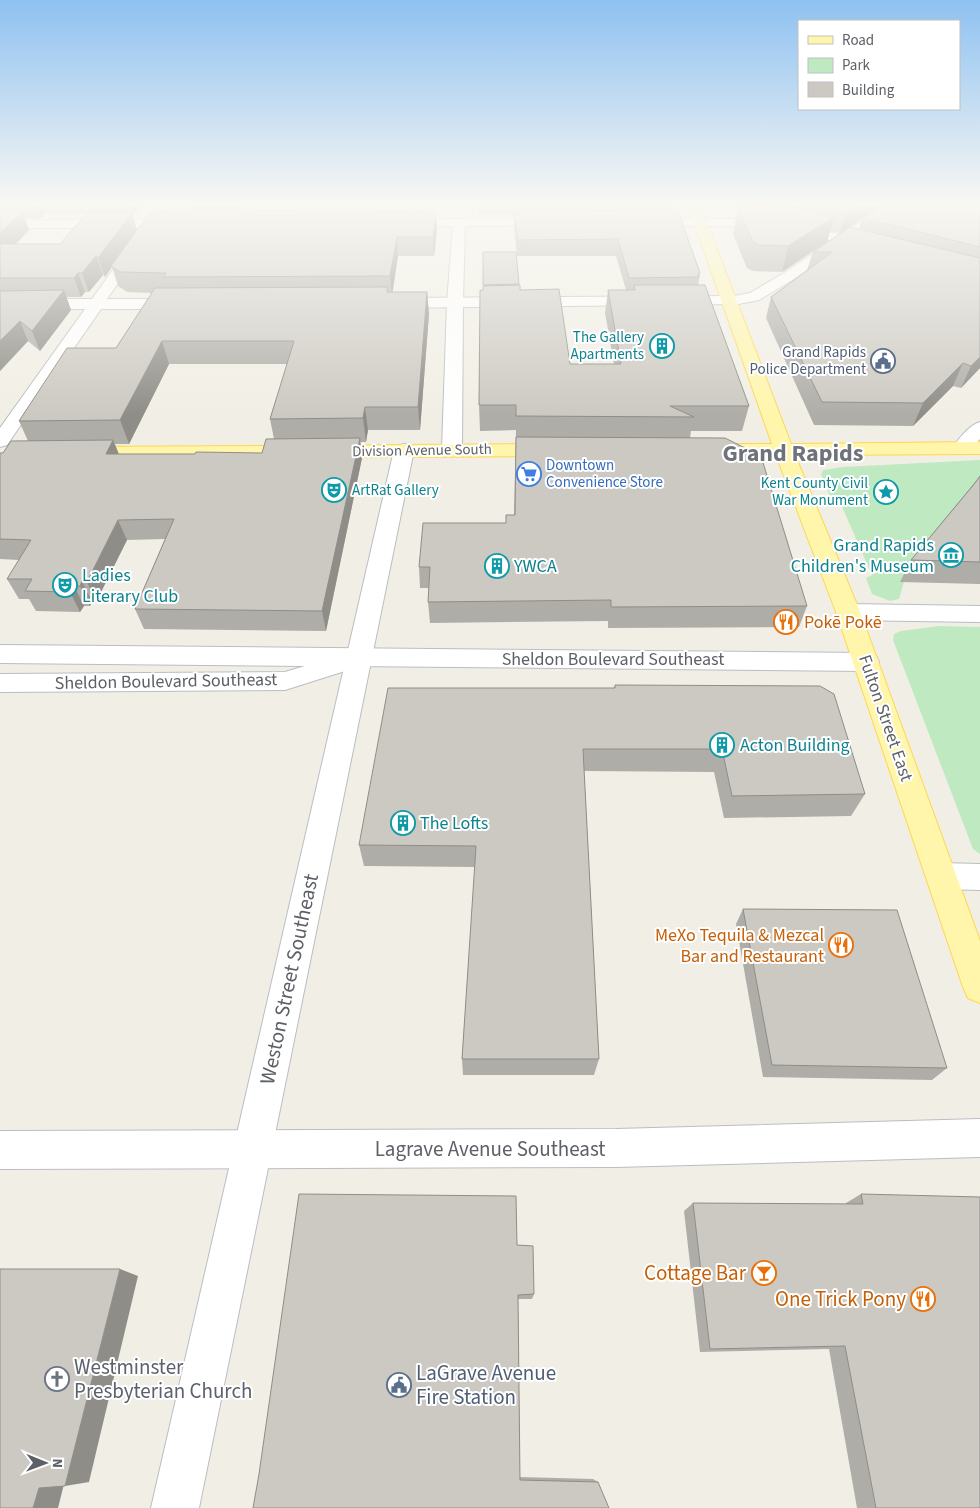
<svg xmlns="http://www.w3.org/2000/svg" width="980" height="1508" viewBox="0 0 980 1508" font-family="'Source Sans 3',sans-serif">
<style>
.green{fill:#bfeac1}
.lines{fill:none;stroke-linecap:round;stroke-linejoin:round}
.minor-casing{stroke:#babdc2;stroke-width:2}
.tertiary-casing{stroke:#babdc2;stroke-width:2}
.primary-casing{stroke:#ffd750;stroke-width:2}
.minor{fill:#fff;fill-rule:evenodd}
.tertiary{fill:#fff;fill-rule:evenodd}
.primary{fill:#fff6ac;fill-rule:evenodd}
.wall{fill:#afada7;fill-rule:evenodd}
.shaded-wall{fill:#8f8d88}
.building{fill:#ccc9c2;stroke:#8f8d88}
.labels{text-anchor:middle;stroke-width:4;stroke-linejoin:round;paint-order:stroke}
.far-culture-label{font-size:15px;fill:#0d838f;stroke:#fff;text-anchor:end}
.far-service-label{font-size:15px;fill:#4e5e75;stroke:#fff;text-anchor:end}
.far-street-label{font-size:15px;fill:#5d6167;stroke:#fff}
.far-shop-label{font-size:15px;fill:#366cbe;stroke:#fff;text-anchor:start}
.culture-label{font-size:18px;fill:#0d838f;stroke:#fff;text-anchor:start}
.food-label{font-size:18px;fill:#c56008;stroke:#fff;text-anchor:start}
.street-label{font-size:18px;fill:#5d6167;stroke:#fff}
.near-street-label{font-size:21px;fill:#5d6167;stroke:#fff}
.near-food-label{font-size:21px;fill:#c56008;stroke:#fff;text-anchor:end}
.near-worship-label{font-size:21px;fill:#5b616d;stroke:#fff;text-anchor:start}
.near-service-label{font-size:21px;fill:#4e5e75;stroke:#fff;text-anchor:start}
.far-town-label{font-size:24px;font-weight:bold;fill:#6d7379;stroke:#fff}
</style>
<rect width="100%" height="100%" fill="#f1efe5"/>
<path class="green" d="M980,460V482L906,575L899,599L890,601L872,594L866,578L872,575L839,500L830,496L821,474L823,470L843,467Z
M939,626L980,627V854L973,849L893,640L894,634L901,631Z"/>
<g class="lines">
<defs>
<path id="minor" d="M886,205H900L794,279L759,300L728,306L723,304L720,301L723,298L750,293L784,273Z
M459,219L465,223L463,303L462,449L459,453L452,455L445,453L442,449L447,303L453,223Z
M980,422V439C972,448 968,455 955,452L952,448C959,439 969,425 980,422Z
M848,604L980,606V622L848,620L840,618L836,612L840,606Z
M0,645L867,653L876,656L879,662L876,668L867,671L348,666L345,671L285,690L0,692V674L285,672L305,666L0,663Z
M980,1119V1157L616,1167L0,1169V1131L616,1129Z"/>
<path id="tertiary" d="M550,218L555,219L556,222L555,225L398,227L392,223L398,219Z
M646,218L776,219L875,243L877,246L870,250L776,227L641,225L640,222L641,219Z
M0,220H180L186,224L180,228H0Z
M137,242L144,246L107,299H181L186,301L189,304L186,307L181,309H101L7,445L0,447V428L85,309H0V299H92L132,243Z
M728,296L733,298L736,301L733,304L392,308L387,306L384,303L387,300L392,298Z
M404,444L411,446L414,450L199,1508H151L394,450L397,446Z
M941,863L980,864V890L941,889L930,886L926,876L930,866Z"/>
<path id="primary" d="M688,205H700L791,444L980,442V454L795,455L860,612L980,941V1003L968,998L963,987L836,612L776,455L714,456L707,454L704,450L707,446L714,444H772Z
M554,444L561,446L564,450L561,454L554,456L82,459L75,457L72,453L75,449L82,447Z"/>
</defs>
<use href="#minor" class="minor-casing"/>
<use href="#tertiary" class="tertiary-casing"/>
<use href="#primary" class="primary-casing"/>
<use href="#minor" class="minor"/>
<use href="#tertiary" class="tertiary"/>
<use href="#primary" class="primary"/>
</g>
<path class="wall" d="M0,205H141L134,214H132L137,231L193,211L192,207L194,205H240L237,210L437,230L434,256H398L392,292H427L429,314L420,430H368L366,442H360L362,458L326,631L144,629L135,609L165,539L127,540L96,602H92L90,606H84L80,612L36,611L29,599H19L7,579L19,560L0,559V453H3L28,441L19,421L116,348L152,293L127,292L118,286L112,267L105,277L103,275L89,292H85L81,297H66L71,310L40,351L28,341L0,371ZM44,214H86L60,244H16L29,230L25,218H41ZM169,364H287L270,419L274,439L262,453L195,454H119L115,444H129Z
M479,205H673L672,211L700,273L698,285L749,406L742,431H691L690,438L807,606L799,627L608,628V621L430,623L428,602L429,588H420L419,567L506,523L514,515L516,430L480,431L479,405L483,290V252H516L519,285L520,290L570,364H614L605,313L608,290H626L616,256H517L514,228V216H512V214H479Z
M745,205H980V368L961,388L953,386L913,426L814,425L766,318L771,297L807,270L813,252L840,233L830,231L827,242L782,272L753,271L747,268L733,234L738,209ZM863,218L859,229L850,227Z
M980,476V584L900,582L911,560Z
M615,685L865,794L851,816L724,818L714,772L584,771L599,1059L594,1075H463L462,1059L475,867L364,866L359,845L614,688Z
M743,909L947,1068L932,1080L763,1077L736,924Z
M861,1194L980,1508H857L829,1349L700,1352L684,1211L693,1203L846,1204V1203Z
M517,1245L534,1294L532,1299H518L520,1477L593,1479L598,1482L253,1508Z"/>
<path class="shaded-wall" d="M36,205H41L44,214L41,218Z
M132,205H141L134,214Z
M232,205H240L232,217L230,207Z
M860,205H882L840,233L846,214Z
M22,212L29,230L0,260V233Z
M436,212L437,230L434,256L433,237Z
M132,213L137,231L105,277L98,258Z
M834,217L827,242L782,272L788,246Z
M397,237L398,256L392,296L390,276Z
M96,256L103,275L89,292L82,273Z
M78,273L85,292L81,297L74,278Z
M64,290L71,310L40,351L32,331Z
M427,292L429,314L420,430L418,407Z
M20,321L28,341L0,371V341Z
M162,341L169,364L129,444L120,420Z
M980,357V368L961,388L971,366Z
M963,363L953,386L913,426L923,403Z
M365,407L368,430L366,442L363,418Z
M360,438L362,458L326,631L322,611Z
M113,440L121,460L106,454Z
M118,520L127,540L96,602L87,582Z
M82,581L92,602L90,606L80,586Z
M74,586L84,606L80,612L70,592Z
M120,1269L138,1276L89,1482L65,1486Z
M64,1484L58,1508H33L39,1488Z"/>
<path class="building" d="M194,205H232L230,207H192Z
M745,205H786L834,217L788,246L759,245L753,242L738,209Z
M806,205H860L846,214Z
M882,205H980V247L863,218Z
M225,210L436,212L433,237H397L390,276L163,277L166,273L120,272L111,266L150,212Z
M678,211L700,273L698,274L699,277L629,278L618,239L518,240L514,212Z
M0,212H22L0,233Z
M87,213H132L98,258L96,256L82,273H78L74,278H0V244H60Z
M850,227L980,258V357L971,366L963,363L923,403L822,402L771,297L832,252H813Z
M483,252H516L519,284L483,285Z
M520,285V290L559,289L570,364H621L608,290H635L634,285H705L749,406H670L694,417L516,416V405H479L480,290H483V286Z
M387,287V292H427L418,407H365L363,418L270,419L294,341H162L120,420L19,421L67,348H116L155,288Z
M64,290L32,331L20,321L0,341V291Z
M516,437L725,438L761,456L807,606L611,607V600L428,602L430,567H419L423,523H506V515H515Z
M360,438L322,611L135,609L174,519L118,520L87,582L82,581L80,586H74L70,592L25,591L32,579H7L31,540L0,539V453H3L11,441L113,440L106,454H195L196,452L262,453L266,439Z
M980,476V562L911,560L975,483Z
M615,685L820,686L834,694L865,794L732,796L722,749H583L599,1059H462L476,846L359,845L388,688H615Z
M743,909L897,910L947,1068L772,1065Z
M299,1194L516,1196L517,1245L533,1246L534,1294L518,1295L520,1480L598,1482L609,1508H253L259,1474Z
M861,1194L980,1197V1508H876L845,1346L710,1349L693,1203L863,1204Z
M0,1269H120L65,1486L39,1488L33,1508H0Z"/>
<linearGradient id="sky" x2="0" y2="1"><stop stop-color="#8ec1f1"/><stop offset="0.49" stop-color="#f9f8f3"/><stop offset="1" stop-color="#f9f8f3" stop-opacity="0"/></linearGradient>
<rect width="980" height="416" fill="url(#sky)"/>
<defs>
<symbol id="building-ring" viewBox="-11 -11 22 22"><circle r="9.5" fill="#fff" stroke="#0f9aa8" stroke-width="1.5"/><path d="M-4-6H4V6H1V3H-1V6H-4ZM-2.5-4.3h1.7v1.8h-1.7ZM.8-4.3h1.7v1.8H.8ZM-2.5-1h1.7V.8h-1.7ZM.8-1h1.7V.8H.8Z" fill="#0f9aa8"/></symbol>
<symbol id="civic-ring" viewBox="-11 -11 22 22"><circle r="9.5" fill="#fff" stroke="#5c6f8a" stroke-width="1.5"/><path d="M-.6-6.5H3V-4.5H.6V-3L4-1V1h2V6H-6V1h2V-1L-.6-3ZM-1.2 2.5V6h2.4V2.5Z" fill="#5c6f8a"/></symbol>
<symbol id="supermarket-ring" viewBox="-11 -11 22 22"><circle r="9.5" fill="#fff" stroke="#3f7fe0" stroke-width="1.5"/><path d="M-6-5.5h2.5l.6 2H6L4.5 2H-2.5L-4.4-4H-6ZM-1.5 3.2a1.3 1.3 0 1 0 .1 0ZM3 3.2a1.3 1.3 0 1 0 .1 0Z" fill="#3f7fe0"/></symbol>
<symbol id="theatre-ring" viewBox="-11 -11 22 22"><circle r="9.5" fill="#fff" stroke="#0f9aa8" stroke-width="1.5"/><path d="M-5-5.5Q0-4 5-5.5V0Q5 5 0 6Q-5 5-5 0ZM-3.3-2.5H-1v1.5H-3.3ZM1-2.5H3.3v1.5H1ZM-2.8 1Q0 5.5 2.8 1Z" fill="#0f9aa8"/></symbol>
<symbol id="sight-ring" viewBox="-11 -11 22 22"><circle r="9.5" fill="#fff" stroke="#0f9aa8" stroke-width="1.5"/><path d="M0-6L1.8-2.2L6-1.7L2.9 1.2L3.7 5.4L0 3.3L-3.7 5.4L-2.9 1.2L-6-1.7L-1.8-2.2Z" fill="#0f9aa8"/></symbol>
<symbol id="museum-ring" viewBox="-11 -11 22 22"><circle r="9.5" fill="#fff" stroke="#0f9aa8" stroke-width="1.5"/><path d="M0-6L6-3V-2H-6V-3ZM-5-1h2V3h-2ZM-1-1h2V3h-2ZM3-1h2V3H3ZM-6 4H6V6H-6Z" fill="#0f9aa8"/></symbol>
<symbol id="restaurant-ring" viewBox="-11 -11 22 22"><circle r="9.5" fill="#fff" stroke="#e8710a" stroke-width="1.5"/><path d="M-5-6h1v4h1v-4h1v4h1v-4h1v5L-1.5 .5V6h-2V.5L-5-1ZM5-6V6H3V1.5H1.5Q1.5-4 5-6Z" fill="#e8710a"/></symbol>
<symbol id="bar-ring" viewBox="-11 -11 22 22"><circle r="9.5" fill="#fff" stroke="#e8710a" stroke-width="1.5"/><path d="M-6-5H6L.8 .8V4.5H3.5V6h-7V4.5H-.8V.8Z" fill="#e8710a"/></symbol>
<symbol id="church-ring" viewBox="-11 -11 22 22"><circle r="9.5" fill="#fff" stroke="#6b7280" stroke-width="1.5"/><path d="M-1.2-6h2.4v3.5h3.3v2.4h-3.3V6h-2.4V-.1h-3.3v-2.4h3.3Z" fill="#6b7280"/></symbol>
</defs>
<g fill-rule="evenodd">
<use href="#building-ring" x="648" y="332" width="28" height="28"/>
<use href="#civic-ring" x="869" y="347" width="28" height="28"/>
<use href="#supermarket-ring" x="515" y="460" width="28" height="28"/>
<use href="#theatre-ring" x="320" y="476" width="28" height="28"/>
<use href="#sight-ring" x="872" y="478" width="28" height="28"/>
<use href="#museum-ring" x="937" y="541" width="28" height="28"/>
<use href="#building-ring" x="483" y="552" width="28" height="28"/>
<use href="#theatre-ring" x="51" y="571" width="28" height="28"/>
<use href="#restaurant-ring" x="772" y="608" width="28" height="28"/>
<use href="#building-ring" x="708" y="731" width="28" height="28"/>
<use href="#building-ring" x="389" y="809" width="28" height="28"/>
<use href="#restaurant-ring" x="827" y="931" width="28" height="28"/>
<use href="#bar-ring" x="750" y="1259" width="28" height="28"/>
<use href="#restaurant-ring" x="909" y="1285" width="28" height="28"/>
<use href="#church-ring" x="43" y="1365" width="28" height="28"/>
<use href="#civic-ring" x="385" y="1371" width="28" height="28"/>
</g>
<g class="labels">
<g class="far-culture-label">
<text x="644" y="342">The Gallery<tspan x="644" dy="17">Apartments</tspan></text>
<text x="868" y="488">Kent County Civil<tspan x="868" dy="17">War Monument</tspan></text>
<text x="352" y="495" text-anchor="start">ArtRat Gallery</text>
</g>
<g class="far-service-label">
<text x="866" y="357">Grand Rapids<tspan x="866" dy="17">Police Department</tspan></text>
</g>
<g class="far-street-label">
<text transform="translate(422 450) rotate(-1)" y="5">Division Avenue South</text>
</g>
<g class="far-shop-label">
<text x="546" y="470">Downtown<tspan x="546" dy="17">Convenience Store</tspan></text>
</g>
<g class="culture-label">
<text x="934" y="551" text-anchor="end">Grand Rapids<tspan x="934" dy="21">Children's Museum</tspan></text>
<text x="514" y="572">YWCA</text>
<text x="82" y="581">Ladies<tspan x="82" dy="21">Literary Club</tspan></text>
<text x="740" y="751">Acton Building</text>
<text x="420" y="829">The Lofts</text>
</g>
<g class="food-label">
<text x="804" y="628">Pokē Pokē</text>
<text x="824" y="941" text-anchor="end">MeXo Tequila &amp; Mezcal<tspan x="824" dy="21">Bar and Restaurant</tspan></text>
</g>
<g class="street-label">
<text x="613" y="665">Sheldon Boulevard Southeast</text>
<text transform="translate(166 681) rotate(-1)" y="6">Sheldon Boulevard Southeast</text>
<text transform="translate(886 718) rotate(71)" y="6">Fulton Street East</text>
</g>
<g class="near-street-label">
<text transform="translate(289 979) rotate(-78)" y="7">Weston Street Southeast</text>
<text x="490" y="1156">Lagrave Avenue Southeast</text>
</g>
<g class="near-food-label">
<text x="746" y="1280">Cottage Bar</text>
<text x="906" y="1306">One Trick Pony</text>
</g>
<g class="near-worship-label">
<text x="74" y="1374">Westminster<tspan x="74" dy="24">Presbyterian Church</tspan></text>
</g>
<g class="near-service-label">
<text x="416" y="1380">LaGrave Avenue<tspan x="416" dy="24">Fire Station</tspan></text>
</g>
<g class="far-town-label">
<text x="793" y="461">Grand Rapids</text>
</g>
</g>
<rect x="798" y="20" width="162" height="90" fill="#ffffff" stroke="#bec0c2"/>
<rect x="808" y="36" width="25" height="8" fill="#fff6ac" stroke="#bec0c2"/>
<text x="842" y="45" font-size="15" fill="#5d6167">Road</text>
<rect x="808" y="58" width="25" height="15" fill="#bfeac1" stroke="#bec0c2"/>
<text x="842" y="70" font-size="15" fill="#5d6167">Park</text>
<rect x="808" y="82" width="25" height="15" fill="#ccc9c2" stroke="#bec0c2"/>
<text x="842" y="95" font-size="15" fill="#5d6167">Building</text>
<g transform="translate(45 1463) rotate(91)" stroke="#ffffff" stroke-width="4" paint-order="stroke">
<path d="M0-4L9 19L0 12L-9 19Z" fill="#5d6167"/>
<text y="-8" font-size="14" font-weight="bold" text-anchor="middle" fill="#5d6167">N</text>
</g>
</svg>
